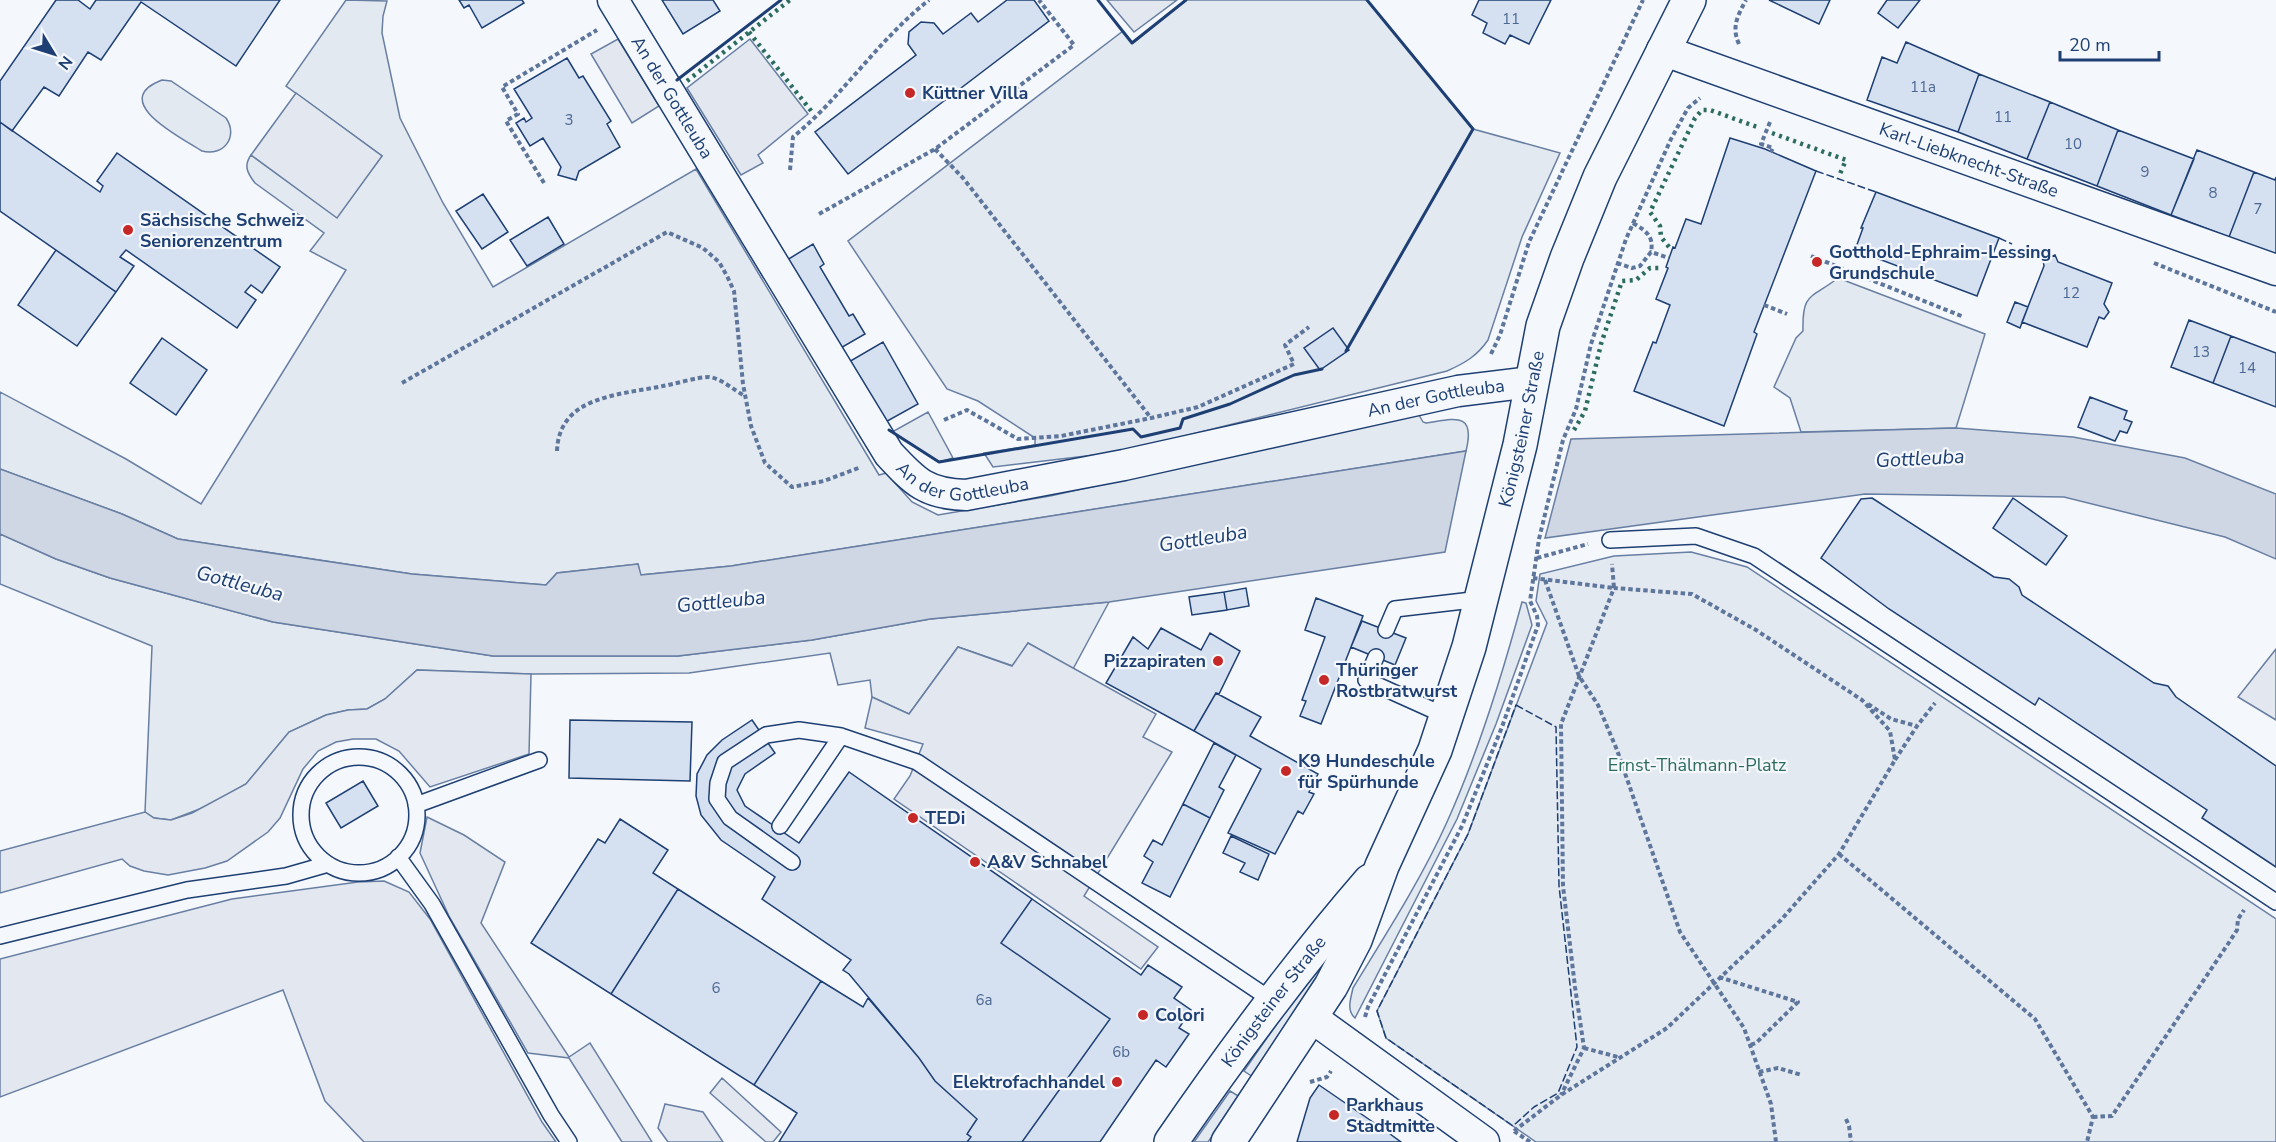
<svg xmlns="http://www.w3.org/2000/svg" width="2276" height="1142" viewBox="0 0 2276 1142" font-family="'Nunito Sans',sans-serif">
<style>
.green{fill:#e3e9f0;stroke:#687fa3;stroke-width:1.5}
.parking{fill:#e3e8f0;stroke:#687fa3;stroke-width:1.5}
.water{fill:#cfd7e4;stroke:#687fa3;stroke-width:1.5}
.building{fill:#d5e0f0;stroke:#1d3f73;stroke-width:1.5}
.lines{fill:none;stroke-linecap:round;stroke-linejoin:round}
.lane-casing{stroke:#1d3f73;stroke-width:18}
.street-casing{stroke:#1d3f73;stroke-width:33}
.primary-casing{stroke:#1d3f73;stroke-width:36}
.path{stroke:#5e769c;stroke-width:4;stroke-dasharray:4.5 3;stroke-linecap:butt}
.lane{stroke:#f4f7fb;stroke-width:15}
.street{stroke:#f4f7fb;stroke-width:30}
.primary{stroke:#f4f7fb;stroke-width:33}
.hedge{stroke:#2c6c60;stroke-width:4.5;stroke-dasharray:3 4.5;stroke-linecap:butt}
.fence{stroke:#1d3f73;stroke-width:1.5;stroke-dasharray:8 3;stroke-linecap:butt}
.wall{stroke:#1d3f73;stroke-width:3}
.poi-dot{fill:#c62828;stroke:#f4f7fb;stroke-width:2}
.labels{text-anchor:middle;stroke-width:4.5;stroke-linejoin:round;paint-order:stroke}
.number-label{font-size:15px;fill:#4b6792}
.poi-label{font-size:18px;font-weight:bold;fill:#1d3f73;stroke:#f4f7fb;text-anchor:start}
.street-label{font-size:18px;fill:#1d3f73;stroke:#f4f7fb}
.park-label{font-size:18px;fill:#2c6c60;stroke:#f4f7fb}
.water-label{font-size:20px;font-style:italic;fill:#1d3f73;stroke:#f4f7fb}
</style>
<rect width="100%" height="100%" fill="#f4f7fb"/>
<path class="green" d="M346,0L387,1L383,16L382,33L400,118L443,203L493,287L696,169L879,475L886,473L912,502L938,515L1050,496L1419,415L1423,422L1426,423C1454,419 1476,411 1466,451L731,566L640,575L638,564L557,573L546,585L412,574L178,539L122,514L0,469V392L126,459L201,504L346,270L310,251L324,233L255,183C248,174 243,166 251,155L337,217L382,156L286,86Z
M1186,0H1367L1473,129L1560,153L1522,237L1488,340C1477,356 1465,363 1447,371L1120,452L993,467L984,453L1035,445V438L978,401L947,389L848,241L1123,31L1133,43Z
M162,80L171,81L226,118C239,137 223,157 202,151C182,138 107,101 162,80Z
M1838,278L1985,334L1956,428L1801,432L1790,398L1774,387L1796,338L1803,331C1802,292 1811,299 1838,278Z
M928,412L953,458L939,462L892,432Z
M0,534L56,559L110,578L273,622L493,656H678L812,640L930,619L1109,602L1073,669L1028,643L1013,666L958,647L909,714L872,697L870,680L838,685L830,653L689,673L531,674L417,670L385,699L367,709L348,710L326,715L289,732L246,784L210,805L171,820L154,818L145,812L152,646L0,584Z
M1691,552L1747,567L2276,919V1142H1536L1386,1038L1377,1011L1468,834L1547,623L1536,601L1540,574L1614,556Z
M1522,602L1526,603L1532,625L1496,724L1457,819L1355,1018C1346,1010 1351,998 1353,988C1386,934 1421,880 1447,822C1479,751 1502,676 1522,602Z
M1354,913L1358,916L1253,1077L1244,1071Z
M1230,1091L1240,1097L1208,1142H1194Z"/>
<path class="parking" d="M1107,0H1177L1134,32Z
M618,39L659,106L632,123L591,54Z
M750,39L808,114L758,155L763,163L741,175L687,88Z
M296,93L382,156L337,218L251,155Z
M1028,643L1156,714L1143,737L1172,752L1084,896L1158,947L1141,969L894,799L910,776L923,744L865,728L872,697L909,714L958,647L1012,666Z
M2276,649V720L2238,697Z
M417,670L531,674L529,754L430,787L399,751L376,739H353L336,742L318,751L303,769L280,818L268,832L227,861L205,868L168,875L144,871L130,866L122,859L0,893V851L145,812L154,818L171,820L192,813L246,784L289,732L326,715L348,710L367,709L385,699Z
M427,817L464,835L505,862L481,923L569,1057L590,1043L652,1142H622L569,1058L528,1053L449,916L420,853Z
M384,881L409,892L430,919L542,1122L556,1142H364L325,1101L283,990L0,1097V959L232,899L358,882Z
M722,1078L781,1132L773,1142H766L710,1093Z
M665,1104L703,1112L723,1142H668L658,1128Z"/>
<path class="water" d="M1956,428L2073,437L2185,458L2276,494V559L2225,537L2064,497L1865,494L1545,538L1571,439Z
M1466,451L1445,552L1109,602L930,619L812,640L678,656H493L273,622L110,578L56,559L0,534V469L122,514L178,539L412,574L546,585L557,573L638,564L641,575L731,566Z"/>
<path class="building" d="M56,0H78L90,9L96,0H280L236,66L141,2L101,60L88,52L59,96L44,87L12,131L0,122V81Z
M459,0H522L524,3L482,28L469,5L464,8Z
M662,0H713L720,11L683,34Z
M1007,0H1034L1049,21L848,174L815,132L916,55L908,44L909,32L921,22L934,23L943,34L971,13L978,22Z
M1479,0H1551L1529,44L1510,35L1505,44L1483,33L1487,23L1472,15Z
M1769,0H1830L1819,24Z
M1887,0H1920L1898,28L1878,13Z
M1906,42L1979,74L1958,132L1867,100L1882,57L1897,63Z
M567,58L579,78L583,76L611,121L607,124L620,147L579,171L576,180L558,175L561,167L543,138L530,146L516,123L524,118L526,122L532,118L514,89Z
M1979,74L2050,102L2027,159L1958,132Z
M2050,102L2118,130L2097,186L2027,159Z
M0,122L100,192L103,186L97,181L117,153L280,267L262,293L251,285L245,292L256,300L237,328L126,250L120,257L134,266L116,292L0,211Z
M2118,130L2194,159L2171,215L2097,186Z
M1730,138L1765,149L1816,171L1754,332L1757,334L1724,426L1634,391L1653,342L1656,343L1670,305L1656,299L1668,268L1666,267L1673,247L1675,248L1686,219L1701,224Z
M2197,150L2254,172L2229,237L2171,215Z
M2254,172L2275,180L2276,177V255L2229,237Z
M1876,192L1999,238L1977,296L1855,250L1863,228H1861Z
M483,194L508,232L482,249L456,211Z
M548,217L564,244L527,266L510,240Z
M813,244L824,264L820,267L849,316L853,314L865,334L839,349L787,260Z
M56,250L116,292L77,346L18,305Z
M2055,255L2058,262L2112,283L2104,304L2109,312L2104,319L2099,317L2087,347L2022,322L2044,266L2043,260Z
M2015,302L2028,307L2020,328L2007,322Z
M2189,320L2231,336L2213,383L2171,367Z
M1333,328L1349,350L1320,370L1304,348Z
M2231,336L2276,353V407L2213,383Z
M162,338L207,370L176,415L130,383Z
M883,342L918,404L882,424L847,363Z
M2090,397L2127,411L2124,419L2132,422L2127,433L2120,431L2115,441L2078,427Z
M1872,498L1994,577L2009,579L2019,587L2022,595L2154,683L2168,686L2176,697L2276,766V867L2202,818L2207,810L2039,698L2035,705L1889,609L1821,558L1861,499Z
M2013,498L2067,536L2046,565L1993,528Z
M1246,588L1249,606L1227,610L1224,592Z
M1224,592L1227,610L1192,615L1189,597Z
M1316,598L1363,616L1321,724L1300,716L1306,701L1302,700L1325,637L1305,630Z
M1362,621L1406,638L1395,665L1351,647Z
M1161,628L1201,650L1210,633L1240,651L1219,694L1216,693L1194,731L1106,683L1133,637L1148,649Z
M1216,693L1261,717L1250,736L1318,774L1309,792L1314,794L1303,814L1298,811L1275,854L1228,833L1261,769L1194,731Z
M570,720L692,722L690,781L569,778Z
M752,720L775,753L745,774L737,790L745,806L799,843L849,772L1032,899L1001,943L1110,1019L1022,1142H967L971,1137L967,1134L977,1119L935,1081L919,1058L849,974L843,970L851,960L762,899L775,877L721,840L701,815L696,796L697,774L707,755L722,740Z
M1214,743L1236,755L1219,787L1224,790L1210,818L1183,804Z
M363,781L378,806L341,828L326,803Z
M1183,804L1210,818L1170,897L1142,883L1153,862L1144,856L1153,840L1162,845Z
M620,819L668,850L653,873L678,889L611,994L531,943L598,839L605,843Z
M1231,836L1269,854L1258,880L1240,872L1245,863L1223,853Z
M678,889L821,981L754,1085L611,994Z
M1032,899L1141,975L1148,965L1182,987L1174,998L1191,1010L1179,1028L1189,1034L1166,1067L1156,1060L1100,1142H1022L1110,1019L1001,943Z
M821,981L863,1007L868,998L919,1058L935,1081L977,1119L967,1134L971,1137L967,1142H779L797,1113L754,1085Z
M1319,1085L1386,1131L1401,1142H1297L1310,1098Z"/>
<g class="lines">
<defs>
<path id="lane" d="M1610,540L1696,536L1754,556L2276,902
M1386,630L1395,609L1481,599
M1376,657L1366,680L1446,716
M301 815a58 58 0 1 1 116 0a58 58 0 1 1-116 0Z
M416,805L539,760
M780,826L841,736
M398,857L432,904L551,1115L569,1142
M792,862L730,818L717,799L718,783L725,762L766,735L799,730L841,736L917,762L1273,1001
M0,936L187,890L286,876L328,864"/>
<g id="street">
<path id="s1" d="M613,0L889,454C915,482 926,494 966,495L1124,465L1458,391L1531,382"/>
<path id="s2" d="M1662,50L2276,270"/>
<path d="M1311,1017L1484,1142"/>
</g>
<g id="primary">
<path id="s3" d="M1171,1142C1233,1052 1298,964 1370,881"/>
<path id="s4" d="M1228,1142L1331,986L1355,940L1382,866L1435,750L1469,647L1520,445L1543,326L1567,258L1600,177L1689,0"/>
</g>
</defs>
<use href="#lane" class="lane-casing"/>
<use href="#street" class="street-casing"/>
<use href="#primary" class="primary-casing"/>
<path class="path" d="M1739,44C1731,27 1738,15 1746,0
M1770,122L1761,144L1773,148L1771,152
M935,149L963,178L1151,418
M790,170L793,137C843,96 878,40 929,0
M544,183L506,121L518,114L502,87L597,30
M819,214L935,149L1074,45L1039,0
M1633,223C1646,231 1654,236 1651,252
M1811,256L1964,317
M1617,263L1632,268L1640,266L1651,252L1669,258
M2154,263L2276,312
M1764,305L1787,314
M1491,354L1500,335L1529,242L1643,0
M402,383L667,232L703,248L719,262L727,276L734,291L743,384L751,426L765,463L792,487L824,481L861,467
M944,420L967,410L1018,439L1061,436L1151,418L1198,407L1294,364L1285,345L1309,327
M557,451C559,395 621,395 663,386C675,384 697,377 709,377C721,378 735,391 745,396
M1537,558L1588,544
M1533,578L1614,588L1612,564
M1545,580L1579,676L1598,705L1617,750L1680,932L1744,1028L1771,1104L1776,1142
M1868,704L1891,719L1917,726
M1895,760L1917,726L1935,703
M1839,854L2035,1019L2093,1117L2087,1142
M1719,977L1798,1002L1756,1043L1750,1045
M1365,1017L1368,1007L1462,826L1502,727L1538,625L1537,616L1530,601L1539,539L1563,440L1576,409L1591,344L1626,239L1671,139L1688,108L1700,98
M1584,1048L1618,1057
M1759,1072L1778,1068L1802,1075
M1310,1082L1327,1077L1331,1071
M2093,1117L2112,1116L2228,944L2237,930L2238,919L2244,910
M1846,1119L1849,1126L1851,1142
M1514,1131L1561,1095L1667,1028L1781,920L1839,854L1895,760L1890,731L1862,700L1756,630L1692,594L1614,588L1561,724L1563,886L1575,987L1584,1048L1561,1095
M1514,1131L1530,1142"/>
<use href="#lane" class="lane"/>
<use href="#street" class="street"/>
<use href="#primary" class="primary"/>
<path class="hedge" d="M749,32L812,112
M687,81L790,0
M1772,133L1846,160L1839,176
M1669,247L1661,237L1660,226L1650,212L1695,118L1702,110H1710L1760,128
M1574,430L1585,411L1601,344L1622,281L1636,280L1650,268H1659"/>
<path class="fence" d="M1816,171L1876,192
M1999,238L2012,244
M1516,705L1556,727L1559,886L1577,1047L1558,1093L1534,1107L1513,1126L1386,1038L1377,1011L1468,834Z"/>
<path class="wall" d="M1098,0L1132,43L1186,0
M677,80L781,0
M1346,351L1473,129L1367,0
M889,430L939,462L1133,429L1141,437L1180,428L1183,419L1230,404L1294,375L1322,369"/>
</g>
<g class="poi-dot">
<circle cx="910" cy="93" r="6"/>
<circle cx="128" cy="230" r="6"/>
<circle cx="1817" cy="262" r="6"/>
<circle cx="1218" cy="661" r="6"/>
<circle cx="1324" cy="680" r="6"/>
<circle cx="1286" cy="771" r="6"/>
<circle cx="913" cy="818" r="6"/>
<circle cx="975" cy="862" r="6"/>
<circle cx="1143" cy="1015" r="6"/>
<circle cx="1117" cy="1082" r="6"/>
<circle cx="1334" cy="1115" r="6"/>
</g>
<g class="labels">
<g class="number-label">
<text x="1511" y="24">11</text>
<text x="1923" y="92">11a</text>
<text x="2003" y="122">11</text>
<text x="569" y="125">3</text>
<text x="2073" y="149">10</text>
<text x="2145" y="177">9</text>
<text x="2213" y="198">8</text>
<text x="2258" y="214">7</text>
<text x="2071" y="298">12</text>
<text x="2201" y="357">13</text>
<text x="2247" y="373">14</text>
<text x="716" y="993">6</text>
<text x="984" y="1005">6a</text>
<text x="1121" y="1057">6b</text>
</g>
<g class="poi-label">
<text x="922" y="99">Küttner Villa</text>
<text x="140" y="226">Sächsische Schweiz<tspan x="140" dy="21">Seniorenzentrum</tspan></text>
<text x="1829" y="258">Gotthold-Ephraim-Lessing<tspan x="1829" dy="21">Grundschule</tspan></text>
<text x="1206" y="667" text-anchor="end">Pizzapiraten</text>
<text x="1336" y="676">Thüringer<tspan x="1336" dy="21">Rostbratwurst</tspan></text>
<text x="1298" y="767">K9 Hundeschule<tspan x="1298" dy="21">für Spürhunde</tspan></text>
<text x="925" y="824">TEDi</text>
<text x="987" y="868">A&amp;V Schnabel</text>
<text x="1155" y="1021">Colori</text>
<text x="1105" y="1088" text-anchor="end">Elektrofachhandel</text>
<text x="1346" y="1111">Parkhaus<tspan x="1346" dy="21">Stadtmitte</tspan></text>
</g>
<g class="street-label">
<text dy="6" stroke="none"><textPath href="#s1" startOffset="114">An der Gottleuba</textPath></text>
<text dy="6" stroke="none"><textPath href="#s2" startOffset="326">Karl-Liebknecht-Straße</textPath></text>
<text dy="6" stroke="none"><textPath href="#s1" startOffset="1102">An der Gottleuba</textPath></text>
<text dy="6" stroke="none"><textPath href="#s4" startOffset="778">Königsteiner Straße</textPath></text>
<text dy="6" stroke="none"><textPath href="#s1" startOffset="616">An der Gottleuba</textPath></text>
<text dy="6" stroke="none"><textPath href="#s3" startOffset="174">Königsteiner Straße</textPath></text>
</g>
<g class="park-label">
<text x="1697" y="771">Ernst-Thälmann-Platz</text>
</g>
<g class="water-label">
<text transform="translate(1920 458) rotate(-3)" y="7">Gottleuba</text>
<text transform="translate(1203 538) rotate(-9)" y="7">Gottleuba</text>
<text transform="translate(240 583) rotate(15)" y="7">Gottleuba</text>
<text transform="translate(721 601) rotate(-6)" y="7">Gottleuba</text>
</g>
</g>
<g transform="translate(54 54) rotate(128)" stroke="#f4f7fb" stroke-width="4.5" paint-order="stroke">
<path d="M0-4.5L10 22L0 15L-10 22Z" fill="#1d3f73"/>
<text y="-9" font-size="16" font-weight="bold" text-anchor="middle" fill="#1d3f73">N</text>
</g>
<path d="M2060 51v9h99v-9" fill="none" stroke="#1d3f73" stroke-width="3"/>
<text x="2069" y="51" font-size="18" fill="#1d3f73" stroke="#f4f7fb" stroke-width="4.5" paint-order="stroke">20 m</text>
</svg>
